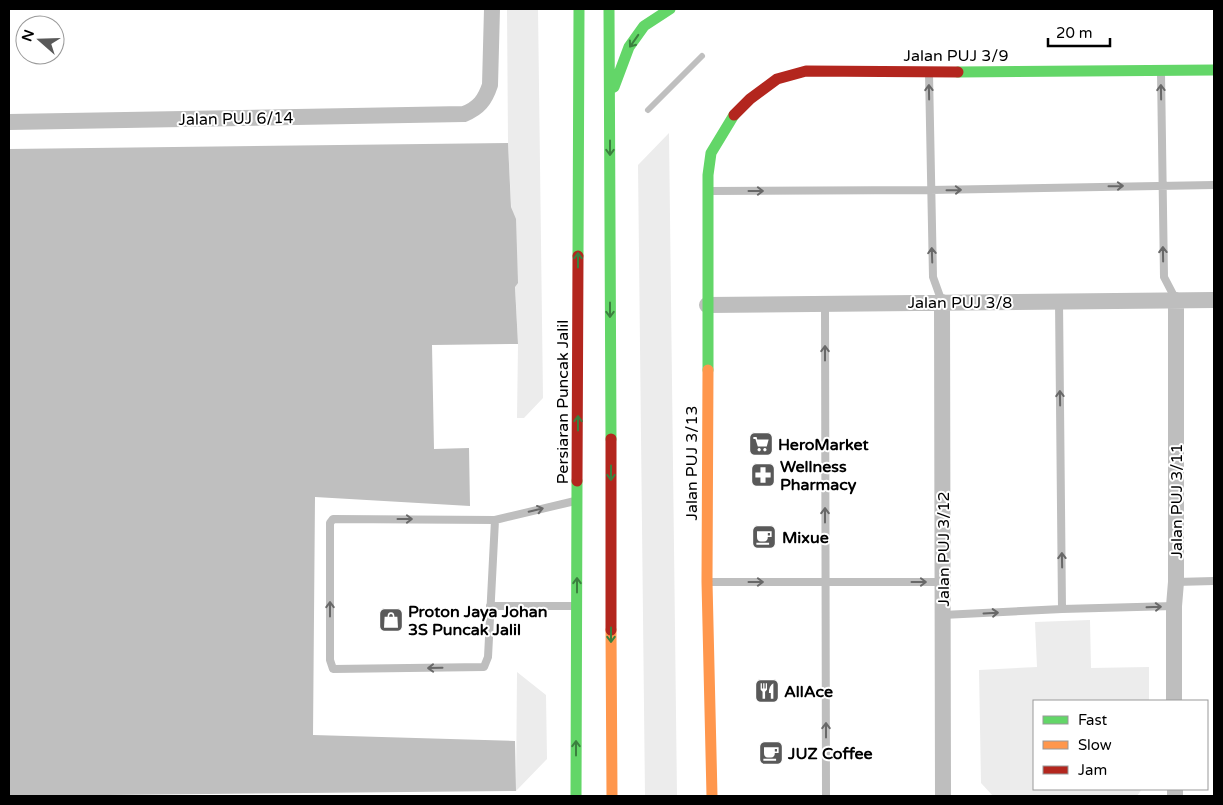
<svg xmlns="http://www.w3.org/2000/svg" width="1223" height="805" viewBox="0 0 1223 805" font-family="'Varela Round',sans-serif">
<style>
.green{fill:#ececec}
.water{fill:#bfbfbf}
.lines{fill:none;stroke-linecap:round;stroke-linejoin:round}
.stream{stroke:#bfbfbf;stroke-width:6}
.lane{stroke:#bebebe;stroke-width:8}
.street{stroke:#bebebe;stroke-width:16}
.fast{stroke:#63d668;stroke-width:11}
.slow{stroke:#ff974d;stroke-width:11}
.jam{stroke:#b3261e;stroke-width:11}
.oneway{stroke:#3b803e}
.oneway2{stroke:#686868}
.labels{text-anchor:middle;stroke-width:4;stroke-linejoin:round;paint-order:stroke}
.street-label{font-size:16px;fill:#000;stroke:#fff}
.poi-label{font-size:16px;font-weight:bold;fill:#000;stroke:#fff;text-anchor:start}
</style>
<rect width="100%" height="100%" fill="#fff"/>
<path class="green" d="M507,9H538L543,398L524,418H517L518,344L508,143Z
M669,133L677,796H645L638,165Z
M1090,620L1091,668L1149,667V701H1034V789H1142L1137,796H993L981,783L979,670L1037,667L1035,622Z
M517,672L546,695L547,759L516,791Z"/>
<path class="water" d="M508,143L511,207L516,219L518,283L515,287L518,344L432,345L434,449L469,448L470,506L315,497L313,735L515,741L516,791L9,796V149Z"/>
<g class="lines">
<path class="stream" d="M648,110L702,56"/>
<path class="lane" d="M929,73L933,277L942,302
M1161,73L1164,277L1176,300
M709,191L930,190L1214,185
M1059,301L1062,609
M825,303L826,796
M495,520L488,657L484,667L333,669L330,660V523L333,519L495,520L575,501
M709,582H943
M1176,582L1214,581
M490,606H575
M943,615L1062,609L1174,606"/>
<path class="street" d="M9,122L464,114C479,108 485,100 490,85L492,9
M942,302L943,796
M707,305L1214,300
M1174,701V606L1176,582V300
M1175,789V796"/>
<path class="fast" d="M609,9L611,439
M958,72L1214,70
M614,87L629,47L644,26L670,9
M578,256L579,9
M708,370V175L711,153L734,115
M576,796L577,481"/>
<path class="slow" d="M708,370L707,582L712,796
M611,630L612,796"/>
<path class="jam" d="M734,115L750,99L777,79L806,71L958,72
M611,439V630
M577,481L578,256"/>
</g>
<defs><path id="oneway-shaft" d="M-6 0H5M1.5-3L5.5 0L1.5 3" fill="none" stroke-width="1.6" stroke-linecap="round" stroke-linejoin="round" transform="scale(1.25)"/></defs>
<g class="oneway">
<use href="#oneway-shaft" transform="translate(634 41) rotate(125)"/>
<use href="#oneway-shaft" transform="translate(610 148) rotate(90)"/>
<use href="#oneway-shaft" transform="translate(578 260) rotate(-90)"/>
<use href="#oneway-shaft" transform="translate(610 310) rotate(90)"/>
<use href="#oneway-shaft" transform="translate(578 423) rotate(-90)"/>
<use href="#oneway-shaft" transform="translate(611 473) rotate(90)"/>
<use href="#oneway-shaft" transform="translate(577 585) rotate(-90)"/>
<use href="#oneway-shaft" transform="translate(611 635) rotate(90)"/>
<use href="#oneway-shaft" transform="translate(576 748) rotate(-90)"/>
</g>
<g class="oneway2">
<use href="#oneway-shaft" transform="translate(929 92) rotate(-91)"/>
<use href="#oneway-shaft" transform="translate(1161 92) rotate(-91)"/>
<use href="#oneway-shaft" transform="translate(1116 186) rotate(-1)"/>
<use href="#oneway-shaft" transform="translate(954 190) rotate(-1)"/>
<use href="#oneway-shaft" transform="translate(756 191)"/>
<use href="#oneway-shaft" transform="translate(1163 254) rotate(-91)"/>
<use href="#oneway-shaft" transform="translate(932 255) rotate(-92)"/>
<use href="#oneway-shaft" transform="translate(825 353) rotate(-90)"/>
<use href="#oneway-shaft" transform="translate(1060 398) rotate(-91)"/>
<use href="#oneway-shaft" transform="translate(536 510) rotate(-13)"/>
<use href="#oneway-shaft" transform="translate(825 515) rotate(-90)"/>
<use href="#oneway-shaft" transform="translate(405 519)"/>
<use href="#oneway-shaft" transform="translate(1062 560) rotate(-91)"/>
<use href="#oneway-shaft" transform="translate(756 582)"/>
<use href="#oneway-shaft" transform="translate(919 582)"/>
<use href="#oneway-shaft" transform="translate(1154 607) rotate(-2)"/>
<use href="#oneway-shaft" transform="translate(330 609) rotate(-90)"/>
<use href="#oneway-shaft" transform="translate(991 613) rotate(-3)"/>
<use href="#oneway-shaft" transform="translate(435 668) rotate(179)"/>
<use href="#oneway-shaft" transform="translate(826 730) rotate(-90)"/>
</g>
<defs>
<symbol id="supermarket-square" viewBox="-11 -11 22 22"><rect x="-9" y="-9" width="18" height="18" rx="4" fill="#595959" stroke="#fff"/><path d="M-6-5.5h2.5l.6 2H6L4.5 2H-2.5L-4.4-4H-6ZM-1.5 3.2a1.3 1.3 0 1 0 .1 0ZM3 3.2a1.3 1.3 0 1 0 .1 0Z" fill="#fff"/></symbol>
<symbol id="pharmacy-square" viewBox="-11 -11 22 22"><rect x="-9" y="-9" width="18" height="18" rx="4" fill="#595959" stroke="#fff"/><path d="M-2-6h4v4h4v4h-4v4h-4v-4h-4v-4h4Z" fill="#fff"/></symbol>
<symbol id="cafe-square" viewBox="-11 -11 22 22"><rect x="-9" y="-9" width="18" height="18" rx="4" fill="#595959" stroke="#fff"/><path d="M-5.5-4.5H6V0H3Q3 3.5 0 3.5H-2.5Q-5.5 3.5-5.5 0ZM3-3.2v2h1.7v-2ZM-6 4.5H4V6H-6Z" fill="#fff"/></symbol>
<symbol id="shop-square" viewBox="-11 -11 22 22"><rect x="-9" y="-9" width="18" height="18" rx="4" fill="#595959" stroke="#fff"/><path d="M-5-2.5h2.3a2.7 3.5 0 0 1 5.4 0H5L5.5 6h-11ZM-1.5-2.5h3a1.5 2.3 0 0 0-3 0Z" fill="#fff"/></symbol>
<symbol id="restaurant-square" viewBox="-11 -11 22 22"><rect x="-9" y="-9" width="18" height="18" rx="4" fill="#595959" stroke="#fff"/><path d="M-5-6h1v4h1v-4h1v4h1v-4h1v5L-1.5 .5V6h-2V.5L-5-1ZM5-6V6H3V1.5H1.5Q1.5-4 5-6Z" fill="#fff"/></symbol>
</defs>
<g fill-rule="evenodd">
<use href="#supermarket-square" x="747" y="430" width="28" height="28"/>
<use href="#pharmacy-square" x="749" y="461" width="28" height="28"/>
<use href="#cafe-square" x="750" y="523" width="28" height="28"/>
<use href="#shop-square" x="377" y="606" width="28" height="28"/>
<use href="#restaurant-square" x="753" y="677" width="28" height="28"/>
<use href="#cafe-square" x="757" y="739" width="28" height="28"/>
</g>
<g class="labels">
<g class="street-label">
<text x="956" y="61">Jalan PUJ 3/9</text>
<text transform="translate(236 118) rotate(-1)" y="6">Jalan PUJ 6/14</text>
<text x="960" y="308">Jalan PUJ 3/8</text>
<text transform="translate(562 402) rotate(-90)" y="6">Persiaran Puncak Jalil</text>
<text transform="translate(691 463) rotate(-90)" y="6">Jalan PUJ 3/13</text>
<text transform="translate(1176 501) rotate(-90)" y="6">Jalan PUJ 3/11</text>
<text transform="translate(943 549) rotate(-90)" y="6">Jalan PUJ 3/12</text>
</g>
<g class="poi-label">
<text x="778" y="450">HeroMarket</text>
<text x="780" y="472">Wellness<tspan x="780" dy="18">Pharmacy</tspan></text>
<text x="782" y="543">Mixue</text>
<text x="408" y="617">Proton Jaya Johan<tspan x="408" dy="18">3S Puncak Jalil</tspan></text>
<text x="784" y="697">AllAce</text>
<text x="788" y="759">JUZ Coffee</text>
</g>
</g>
<rect width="1223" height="805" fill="none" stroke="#000000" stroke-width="20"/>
<rect x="1033" y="700" width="175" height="90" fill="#ffffff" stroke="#999999"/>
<rect x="1043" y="716" width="25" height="8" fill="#63d668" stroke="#999999"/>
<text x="1078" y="725" font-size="15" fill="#000000">Fast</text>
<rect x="1043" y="741" width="25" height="8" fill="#ff974d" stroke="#999999"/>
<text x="1078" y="750" font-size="15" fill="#000000">Slow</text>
<rect x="1043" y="766" width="25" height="8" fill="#b3261e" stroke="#999999"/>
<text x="1078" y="775" font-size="15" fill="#000000">Jam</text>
<g transform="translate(40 40) rotate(290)"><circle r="24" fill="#ffffff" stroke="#999999"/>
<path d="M0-4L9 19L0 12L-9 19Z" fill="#595959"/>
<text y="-8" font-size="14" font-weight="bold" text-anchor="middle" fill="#000000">N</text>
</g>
<path d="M1048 38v8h62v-8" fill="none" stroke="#000000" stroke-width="2.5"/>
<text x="1056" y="38" font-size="15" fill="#000000" stroke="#ffffff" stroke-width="4" paint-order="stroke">20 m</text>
</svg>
